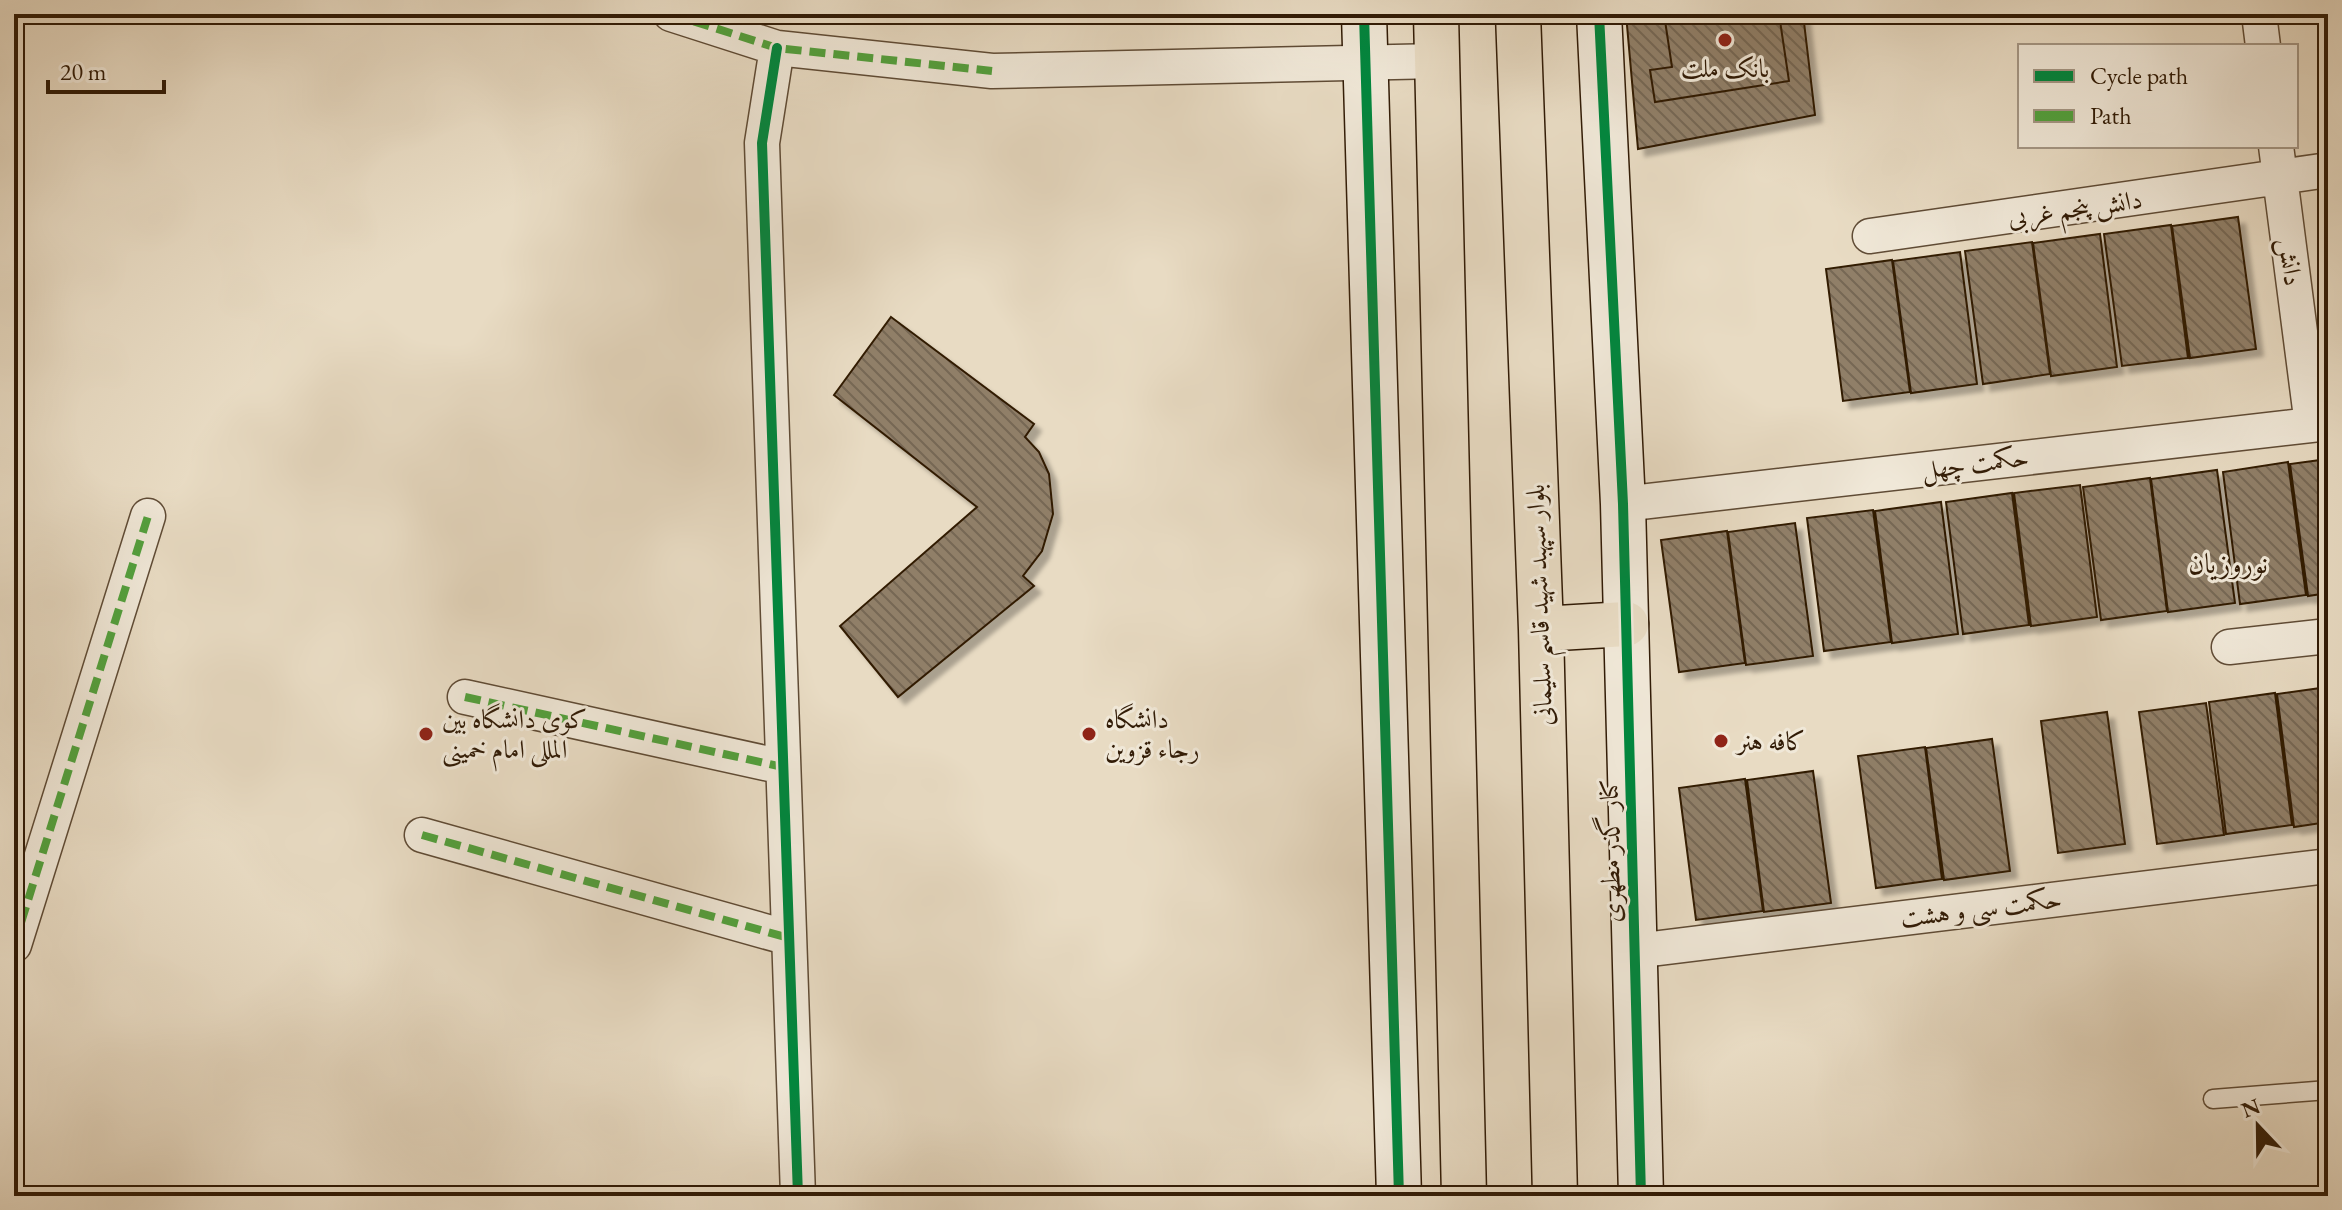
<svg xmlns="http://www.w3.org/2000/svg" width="2342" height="1210" viewBox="0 0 2342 1210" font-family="'EB Garamond',Amiri,serif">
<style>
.building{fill:url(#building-back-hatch);stroke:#311b06;stroke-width:2;filter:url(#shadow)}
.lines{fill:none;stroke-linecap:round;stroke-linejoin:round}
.lane-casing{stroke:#5f4b35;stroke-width:21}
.street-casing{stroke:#5f4b35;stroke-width:37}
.secondary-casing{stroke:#311b06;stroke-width:47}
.primary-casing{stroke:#311b06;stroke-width:47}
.lane{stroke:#f0e8d8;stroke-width:18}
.street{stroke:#f0e8d8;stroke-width:34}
.secondary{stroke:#f0e8d8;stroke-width:44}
.primary{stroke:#e8dbc3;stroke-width:44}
.path-bridge{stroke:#311b06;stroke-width:5;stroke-dasharray:2 4;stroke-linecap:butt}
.quiet{stroke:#52a13d;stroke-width:8;stroke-dasharray:16 8;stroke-linecap:butt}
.cycleway-casing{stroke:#f0e8d8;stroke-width:15}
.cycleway{stroke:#00873e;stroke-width:10}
.poi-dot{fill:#8f2418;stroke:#f0e8d8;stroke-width:3}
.labels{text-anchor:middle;stroke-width:6;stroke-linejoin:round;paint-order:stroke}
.poi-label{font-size:26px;fill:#311b06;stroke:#f0e8d8;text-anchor:start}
.street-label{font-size:26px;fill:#311b06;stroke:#f0e8d8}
.neighbourhood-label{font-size:28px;fill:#311b06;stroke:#f0e8d8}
</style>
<defs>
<pattern id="building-back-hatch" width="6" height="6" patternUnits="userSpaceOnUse" patternTransform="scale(2)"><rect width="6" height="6" fill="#907f68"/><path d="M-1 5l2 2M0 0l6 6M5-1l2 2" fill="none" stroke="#766754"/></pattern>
<filter id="shadow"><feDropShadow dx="7" dy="7" stdDeviation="2" flood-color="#0004"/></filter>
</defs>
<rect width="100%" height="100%" fill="#e8dbc3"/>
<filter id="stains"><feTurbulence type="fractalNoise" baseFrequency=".0025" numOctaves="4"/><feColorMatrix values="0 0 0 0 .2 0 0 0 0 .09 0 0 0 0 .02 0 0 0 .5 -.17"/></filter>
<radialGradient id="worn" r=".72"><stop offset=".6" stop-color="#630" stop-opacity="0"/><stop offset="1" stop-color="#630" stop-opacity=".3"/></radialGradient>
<path class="building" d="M1626,14H1803L1815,115L1638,149Z
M1664,14H1779L1789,81L1655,102L1650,70L1672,67Z
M2238,217L2256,349L2190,358L2172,226Z
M2171,225L2188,358L2122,366L2104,234Z
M2100,234L2117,367L2051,376L2033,243Z
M2032,242L2050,374L1983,384L1965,251Z
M1960,252L1977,384L1911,393L1893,261Z
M1892,260L1910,392L1843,401L1826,269Z
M891,317L1034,424L1025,437L1039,452L1049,474L1053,514L1042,551L1023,576L1034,586L898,697L840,626L977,507L834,395Z
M2328,459V593L2308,596L2290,464Z
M2288,462L2306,595L2240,604L2223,472Z
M2217,470L2235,603L2168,612L2151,479Z
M2150,478L2167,611L2101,620L2083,487Z
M2080,485L2097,617L2031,626L2014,493Z
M2012,493L2029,625L1963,634L1946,502Z
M1941,502L1958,634L1892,643L1875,511Z
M1873,510L1891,642L1824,651L1807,518Z
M1795,523L1813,656L1746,665L1728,532Z
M1727,531L1745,663L1679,672L1661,540Z
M2328,687V822L2294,827L2277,694Z
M2275,693L2292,825L2226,834L2209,702Z
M2206,703L2224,835L2157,844L2139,712Z
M2107,712L2125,844L2058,853L2041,721Z
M1992,739L2010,871L1944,880L1926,748Z
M1925,747L1942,879L1876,888L1858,756Z
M1813,771L1831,903L1764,912L1747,780Z
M1745,779L1763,911L1696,920L1679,788Z"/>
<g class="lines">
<defs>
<path id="lane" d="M2213,1099L2328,1090"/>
<path id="street" d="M671,14L777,48L992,71L1439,61
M2259,14L2263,46
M777,48L762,143L798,1196
M2276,146L2312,425
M1870,236L2328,170
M1623,504L2328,423
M2229,647L2328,636
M465,697L783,767
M422,835L789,938
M14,945L148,516
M1635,951L2328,866"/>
<path id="secondary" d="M1364,14L1399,1196
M1599,14L1623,504L1641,1196"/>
<path id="primary" d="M1436,14L1464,1196
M1518,14L1541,629L1555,1196
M1541,629L1626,624"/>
</defs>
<use href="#lane" class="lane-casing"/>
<use href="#street" class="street-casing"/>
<use href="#secondary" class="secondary-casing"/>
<use href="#primary" class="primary-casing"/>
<use href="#lane" class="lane"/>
<use href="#street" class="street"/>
<use href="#secondary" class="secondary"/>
<use href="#primary" class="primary"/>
<path class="path-bridge" d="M1338,20L1477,14"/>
<path class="quiet" d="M671,14L777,48L992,71
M465,697L783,767
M422,835L789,938
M14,945L148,516"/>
<defs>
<path id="cycleway" d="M1364,14L1399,1196
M1599,14L1623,504L1641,1196
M777,48L762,143L798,1196"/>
</defs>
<use href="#cycleway" class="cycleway-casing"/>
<use href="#cycleway" class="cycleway"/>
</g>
<g class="poi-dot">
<circle cx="1725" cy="40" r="8"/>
<circle cx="426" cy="734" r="8"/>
<circle cx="1089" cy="734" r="8"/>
<circle cx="1721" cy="741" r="8"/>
</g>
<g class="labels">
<g class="poi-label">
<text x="1725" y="77" text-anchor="middle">بانک ملت</text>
<text x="442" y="728">کوی دانشگاه بین<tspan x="442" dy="30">المللی امام خمینی</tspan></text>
<text x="1105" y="728">دانشگاه<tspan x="1105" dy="30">رجاء قزوین</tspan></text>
<text x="1737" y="750">کافه هنر</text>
</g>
<g class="street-label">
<text transform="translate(2075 208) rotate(-8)" y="9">دانش پنجم غربی</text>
<text transform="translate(2291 262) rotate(83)" y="9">دانش</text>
<text transform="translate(1975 463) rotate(-7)" y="9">حکمت چهل</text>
<text transform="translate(1539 605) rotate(-92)" y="9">بلوار سپهبد شهید قاسم سلیمانی</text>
<text transform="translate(1610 851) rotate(-91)" y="9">کنار گذر مطهری</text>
<text transform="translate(1981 908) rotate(-7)" y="9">حکمت سی و هشت</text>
</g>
<g class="neighbourhood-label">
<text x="2228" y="573">نوروزیان</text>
</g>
</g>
<rect width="2342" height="1210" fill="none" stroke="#e8dbc3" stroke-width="48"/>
<rect x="16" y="16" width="2310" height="1178" fill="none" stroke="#311b06" stroke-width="4"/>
<rect x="24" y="24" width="2294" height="1162" fill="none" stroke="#311b06" stroke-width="2"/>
<rect x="2018" y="44" width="280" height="104" fill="#f0e8d8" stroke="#a49684" stroke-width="2"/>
<rect x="2034" y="70" width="40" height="12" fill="#00873e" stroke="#a49684" stroke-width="2"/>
<text x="2090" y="84" font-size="24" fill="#311b06">Cycle path</text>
<rect x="2034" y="110" width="40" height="12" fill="#52a13d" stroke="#a49684" stroke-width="2"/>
<text x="2090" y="124" font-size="24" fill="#311b06">Path</text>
<g transform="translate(2258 1126) rotate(338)" stroke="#f0e8d8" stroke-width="6" paint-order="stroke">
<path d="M0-6L14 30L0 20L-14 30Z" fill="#311b06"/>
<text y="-12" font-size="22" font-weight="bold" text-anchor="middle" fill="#311b06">N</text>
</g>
<path d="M48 80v12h116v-12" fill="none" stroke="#311b06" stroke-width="4"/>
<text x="60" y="80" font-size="24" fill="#311b06" stroke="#f0e8d8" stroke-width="6" paint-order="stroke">20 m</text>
<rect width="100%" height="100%" filter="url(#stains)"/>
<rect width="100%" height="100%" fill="url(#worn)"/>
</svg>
